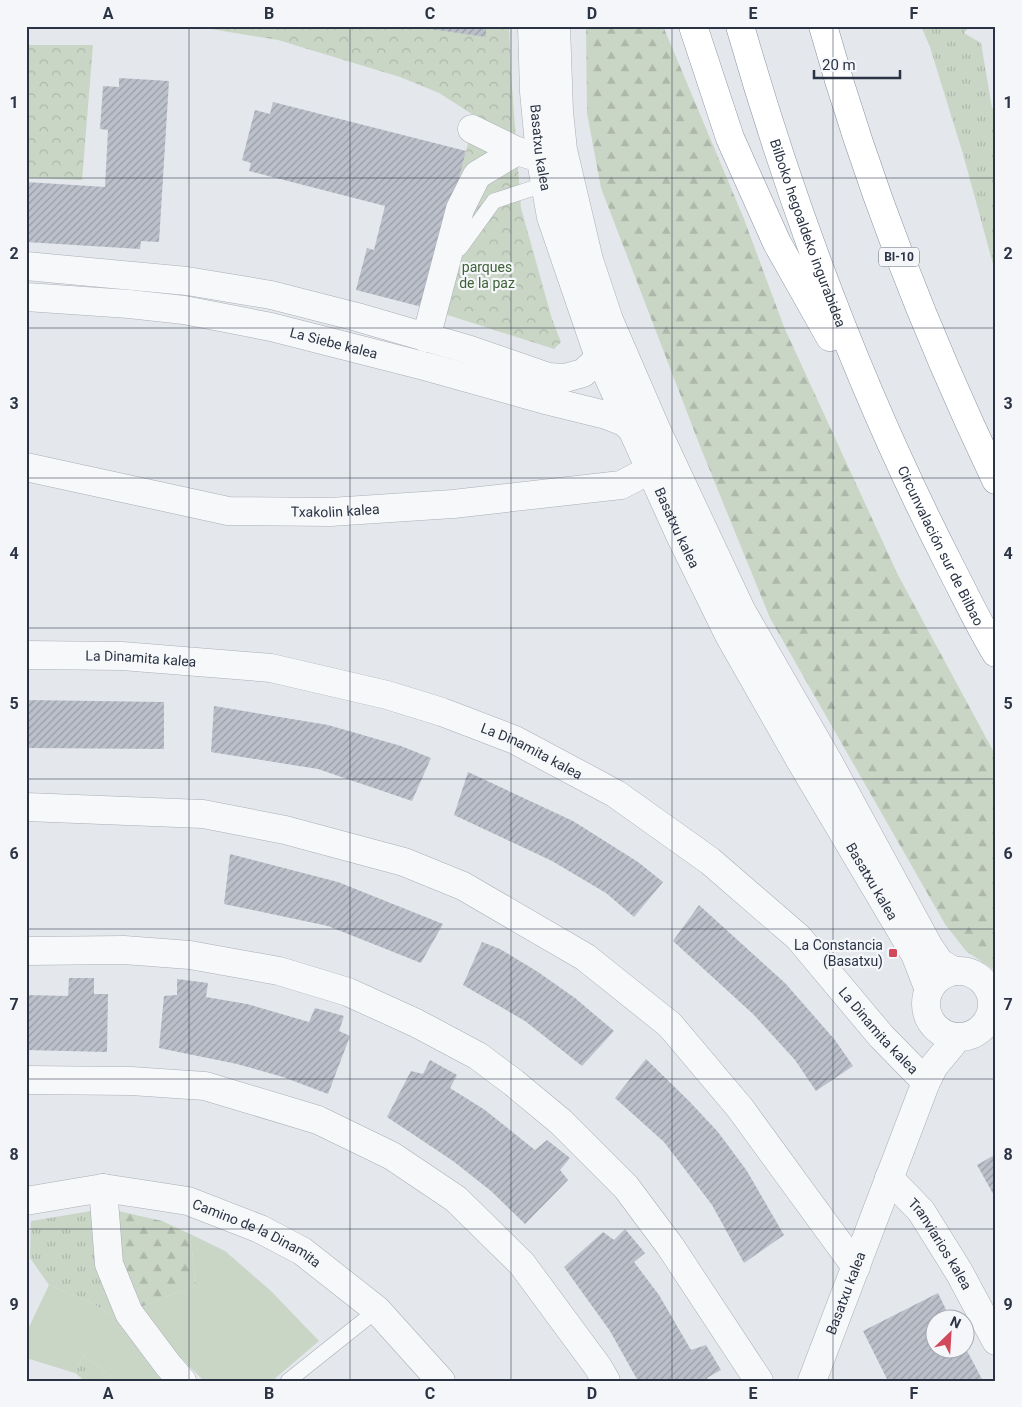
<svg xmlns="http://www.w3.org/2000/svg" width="1022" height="1407" viewBox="0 0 1022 1407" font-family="Roboto,sans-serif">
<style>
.grass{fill:url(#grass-tufts)}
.forest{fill:url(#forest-firs)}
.park{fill:url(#park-crowns)}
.garden{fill:#c9d6c5}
.building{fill:url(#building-hatch)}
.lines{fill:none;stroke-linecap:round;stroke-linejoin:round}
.lane-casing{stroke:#a9aeb7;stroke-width:16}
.street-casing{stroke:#a9aeb7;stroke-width:29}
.highway-casing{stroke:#8b94a3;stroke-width:29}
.lane{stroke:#f7f8fa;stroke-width:15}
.street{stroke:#f7f8fa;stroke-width:28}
.highway{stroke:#fff;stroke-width:28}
.grid{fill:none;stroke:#2b3445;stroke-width:1;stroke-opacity:0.55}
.poi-dot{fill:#d1495b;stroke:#f4f6f9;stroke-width:2}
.labels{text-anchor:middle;stroke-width:4.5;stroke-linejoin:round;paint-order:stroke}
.shield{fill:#f4f6f9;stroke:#676e7b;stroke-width:1}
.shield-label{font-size:12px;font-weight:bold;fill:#2b3445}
.street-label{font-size:14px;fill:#2b3445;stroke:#f4f6f9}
.park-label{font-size:14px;fill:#3f6138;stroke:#f4f6f9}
.poi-label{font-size:14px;fill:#2b3445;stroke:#f4f6f9;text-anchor:end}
.neatline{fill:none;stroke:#2b3445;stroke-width:2}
.grid-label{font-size:16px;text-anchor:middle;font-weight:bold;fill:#2b3445}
</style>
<defs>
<pattern id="grass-tufts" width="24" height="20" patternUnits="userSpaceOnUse" patternTransform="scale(1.25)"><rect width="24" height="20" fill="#c9d6c5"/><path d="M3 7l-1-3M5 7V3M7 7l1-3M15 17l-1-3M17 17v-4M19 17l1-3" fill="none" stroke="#adb8ab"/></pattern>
<pattern id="forest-firs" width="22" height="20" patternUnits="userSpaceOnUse" patternTransform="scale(1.25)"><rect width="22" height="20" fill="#c9d6c5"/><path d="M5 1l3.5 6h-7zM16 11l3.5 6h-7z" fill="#adb8ab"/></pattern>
<pattern id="park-crowns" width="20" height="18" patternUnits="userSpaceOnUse" patternTransform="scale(1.25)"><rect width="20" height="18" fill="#c9d6c5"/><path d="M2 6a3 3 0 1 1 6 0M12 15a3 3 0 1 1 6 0" fill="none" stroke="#adb8ab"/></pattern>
<pattern id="building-hatch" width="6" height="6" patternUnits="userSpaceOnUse" patternTransform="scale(1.25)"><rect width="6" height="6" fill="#bbc0ca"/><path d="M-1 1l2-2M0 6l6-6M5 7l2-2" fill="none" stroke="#989da6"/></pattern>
</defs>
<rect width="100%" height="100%" fill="#e4e7ec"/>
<path class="grass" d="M921,26H969L964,33L981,43L992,108L996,111V275L963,154L930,47Z
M91,1211L123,1323L92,1303L49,1285L30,1258L31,1221Z
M84,1355L107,1373L113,1381H85L75,1373Z"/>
<path class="forest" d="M586,26H663L744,219L784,327L898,575L996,756V971L966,951L945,924L770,618L700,446L601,188L587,113Z
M114,1210L162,1221L190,1234L196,1285L141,1307L119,1257Z"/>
<path class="park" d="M193,26H509L511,73L521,208L552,319L561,342L554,349L426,308L475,116L439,93L400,77L278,40Z
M26,45H93L82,180L26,178Z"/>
<path class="garden" d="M190,1234L225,1251L271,1291L319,1341L272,1381H204L172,1349L141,1307L196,1285Z
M49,1285L92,1303L123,1323L170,1381H113L107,1373L84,1355L75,1373L26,1358V1334L28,1329Z"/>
<path class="building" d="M417,26H486V37L417,27Z
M119,78L169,81L159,242L141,241L140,249L26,242V182L105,187L108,130L100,129L103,86L119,87Z
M273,102L466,151L426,308L356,290L367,248L374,250L385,206L249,171L251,163L242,160L255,110L270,114Z
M26,700L164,702V749L26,748Z
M214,706L328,725L401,746L431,758L412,801L318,769L211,752Z
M468,772L573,821L638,862L663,882L634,917L606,893L552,861L454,815Z
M230,854L338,882L443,924L421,963L328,926L224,904Z
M699,905L785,983L835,1040L853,1066L816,1091L795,1060L753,1014L673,941Z
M482,942L500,949L538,972L575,998L614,1031L582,1066L525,1021L463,985Z
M69,978H94V994H108L107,1052L26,1050V995L68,996Z
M177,979L208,983L206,997L247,1004L309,1022L315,1008L344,1016L339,1031L350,1036L328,1094L283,1077L237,1064L159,1048L164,996L177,995Z
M646,1059L689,1101L718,1132L747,1171L784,1235L744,1263L712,1205L664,1142L615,1098Z
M430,1060L457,1075L450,1088L485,1110L535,1150L547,1140L570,1158L560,1170L568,1180L525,1224L491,1191L453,1161L387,1117L411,1071L423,1074Z
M996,1154V1199L977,1165Z
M625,1229L645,1253L634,1262L659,1295L691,1350L706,1345L721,1370L707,1378L708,1381H638L610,1331L564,1267L603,1232L614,1240Z
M938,1293L951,1320H934V1350H964V1345L983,1381H888L863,1331Z"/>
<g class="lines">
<defs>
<path id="lane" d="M460,248L494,201L546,184
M288,1381L377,1310"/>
<g id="street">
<path id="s1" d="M532,26L534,92L540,155L551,217L598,354L679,533L729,635L800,760L915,954L929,990"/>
<path d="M556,26L559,112L563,150L589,260L609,320L657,431L741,610L828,761L929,947L940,963L954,971"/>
<path d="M472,129L517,151L530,155"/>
<path d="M26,266L187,281L271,295L357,317L470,350L548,377L565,378L583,373L594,363L598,354"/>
<path id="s2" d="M26,297L129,304L184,310L271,327L428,367L549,401L606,415L624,422L632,429"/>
<path d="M426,338L460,209L477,175L517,151"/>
<path id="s3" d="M26,467L228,511L330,512L453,504L621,485L644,473"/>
<path id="s4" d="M26,655L122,656L271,668L387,695L442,712L515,740L616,794L710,861L798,937L881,1036L926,1082"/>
<path d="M26,807L203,814L285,830L404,862L463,886L585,957L670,1025L740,1108L856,1267"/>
<path d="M26,951L124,950L190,955L279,971L348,992L416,1023L478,1056L514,1083L561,1122L626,1187L670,1246L759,1381"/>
<circle cx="959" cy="1004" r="33"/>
<path d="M26,1080L131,1081L205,1086L318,1120L392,1156L456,1199L522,1264L598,1367L606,1381"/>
<path id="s5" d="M889,1178L921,1211L959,1272L996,1341"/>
<path d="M103,1188L109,1264L129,1313L168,1365L182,1381"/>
<path id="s6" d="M26,1201L103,1188L188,1201L260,1229L302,1251L377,1310L441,1381"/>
<path id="s7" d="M812,1381L926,1082L934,1066L958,1037"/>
</g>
<g id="highway">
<path d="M693,26L730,138L777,243L830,337"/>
<path id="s8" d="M740,26C794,214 861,392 950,566C965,595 979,625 996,653"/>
<path d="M823,26C867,182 926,333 996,480"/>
</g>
</defs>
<use href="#lane" class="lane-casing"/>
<use href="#street" class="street-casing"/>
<use href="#highway" class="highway-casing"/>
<use href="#lane" class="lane"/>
<use href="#street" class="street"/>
<use href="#highway" class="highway"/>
</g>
<path class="grid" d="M189,26V1381M350,26V1381M511,26V1381M672,26V1381M833,26V1381M26,178H996M26,328H996M26,478H996M26,628H996M26,779H996M26,929H996M26,1079H996M26,1229H996"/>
<rect class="poi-dot" x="888" y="948" width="10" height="10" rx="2.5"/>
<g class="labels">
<rect class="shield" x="879" y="247.5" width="40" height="19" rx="4"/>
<g class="shield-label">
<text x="899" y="261">BI-10</text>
</g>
<g class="street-label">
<text dy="5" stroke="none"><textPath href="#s1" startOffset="122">Basatxu kalea</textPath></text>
<text dy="5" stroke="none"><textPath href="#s8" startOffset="218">Bilboko hegoaldeko ingurabidea</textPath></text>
<text dy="5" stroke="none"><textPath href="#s2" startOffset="312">La Siebe kalea</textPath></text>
<text dy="5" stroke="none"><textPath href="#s3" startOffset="314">Txakolin kalea</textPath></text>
<text dy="5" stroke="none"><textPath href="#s1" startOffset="528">Basatxu kalea</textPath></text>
<text dy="5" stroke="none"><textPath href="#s8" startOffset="558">Circunvalación sur de Bilbao</textPath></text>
<text dy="5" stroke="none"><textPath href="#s4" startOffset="115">La Dinamita kalea</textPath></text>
<text dy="5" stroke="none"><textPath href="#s4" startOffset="520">La Dinamita kalea</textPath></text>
<text dy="5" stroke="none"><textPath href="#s1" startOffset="932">Basatxu kalea</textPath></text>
<text dy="5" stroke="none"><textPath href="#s4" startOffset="970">La Dinamita kalea</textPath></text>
<text dy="5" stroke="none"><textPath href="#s6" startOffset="240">Camino de la Dinamita</textPath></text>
<text dy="5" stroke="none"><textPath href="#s5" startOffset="84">Tranviarios kalea</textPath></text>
<text dy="5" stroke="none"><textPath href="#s7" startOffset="94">Basatxu kalea</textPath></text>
</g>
<g class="park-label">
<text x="487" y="272">parques<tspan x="487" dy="16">de la paz</tspan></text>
</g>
<g class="poi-label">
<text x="883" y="950">La Constancia<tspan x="883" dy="16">(Basatxu)</tspan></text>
</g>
</g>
<rect width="1022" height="1407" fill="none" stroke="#f4f6f9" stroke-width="55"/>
<g transform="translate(950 1334) rotate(25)"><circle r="24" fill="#f4f6f9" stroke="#a4a8b1"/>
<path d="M0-4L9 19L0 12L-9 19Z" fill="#d1495b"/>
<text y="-8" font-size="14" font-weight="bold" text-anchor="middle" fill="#2b3445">N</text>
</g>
<path d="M814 70v8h86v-8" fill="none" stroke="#2b3445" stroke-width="2.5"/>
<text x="822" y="70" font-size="15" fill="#2b3445" stroke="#f4f6f9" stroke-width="4" paint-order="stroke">20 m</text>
<rect x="28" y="28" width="966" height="1352" class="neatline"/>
<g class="grid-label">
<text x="108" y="19">A</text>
<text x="269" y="19">B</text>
<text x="430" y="19">C</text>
<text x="592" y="19">D</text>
<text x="753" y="19">E</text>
<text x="914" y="19">F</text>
<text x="14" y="108">1</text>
<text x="1008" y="108">1</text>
<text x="14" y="259">2</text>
<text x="1008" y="259">2</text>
<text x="14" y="409">3</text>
<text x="1008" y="409">3</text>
<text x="14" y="559">4</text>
<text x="1008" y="559">4</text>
<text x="14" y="709">5</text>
<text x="1008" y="709">5</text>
<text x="14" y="859">6</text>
<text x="1008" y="859">6</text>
<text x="14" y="1010">7</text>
<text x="1008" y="1010">7</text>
<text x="14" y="1160">8</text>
<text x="1008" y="1160">8</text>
<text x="14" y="1310">9</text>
<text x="1008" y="1310">9</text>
<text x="108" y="1399">A</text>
<text x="269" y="1399">B</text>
<text x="430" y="1399">C</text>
<text x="592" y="1399">D</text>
<text x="753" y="1399">E</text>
<text x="914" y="1399">F</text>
</g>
</svg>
